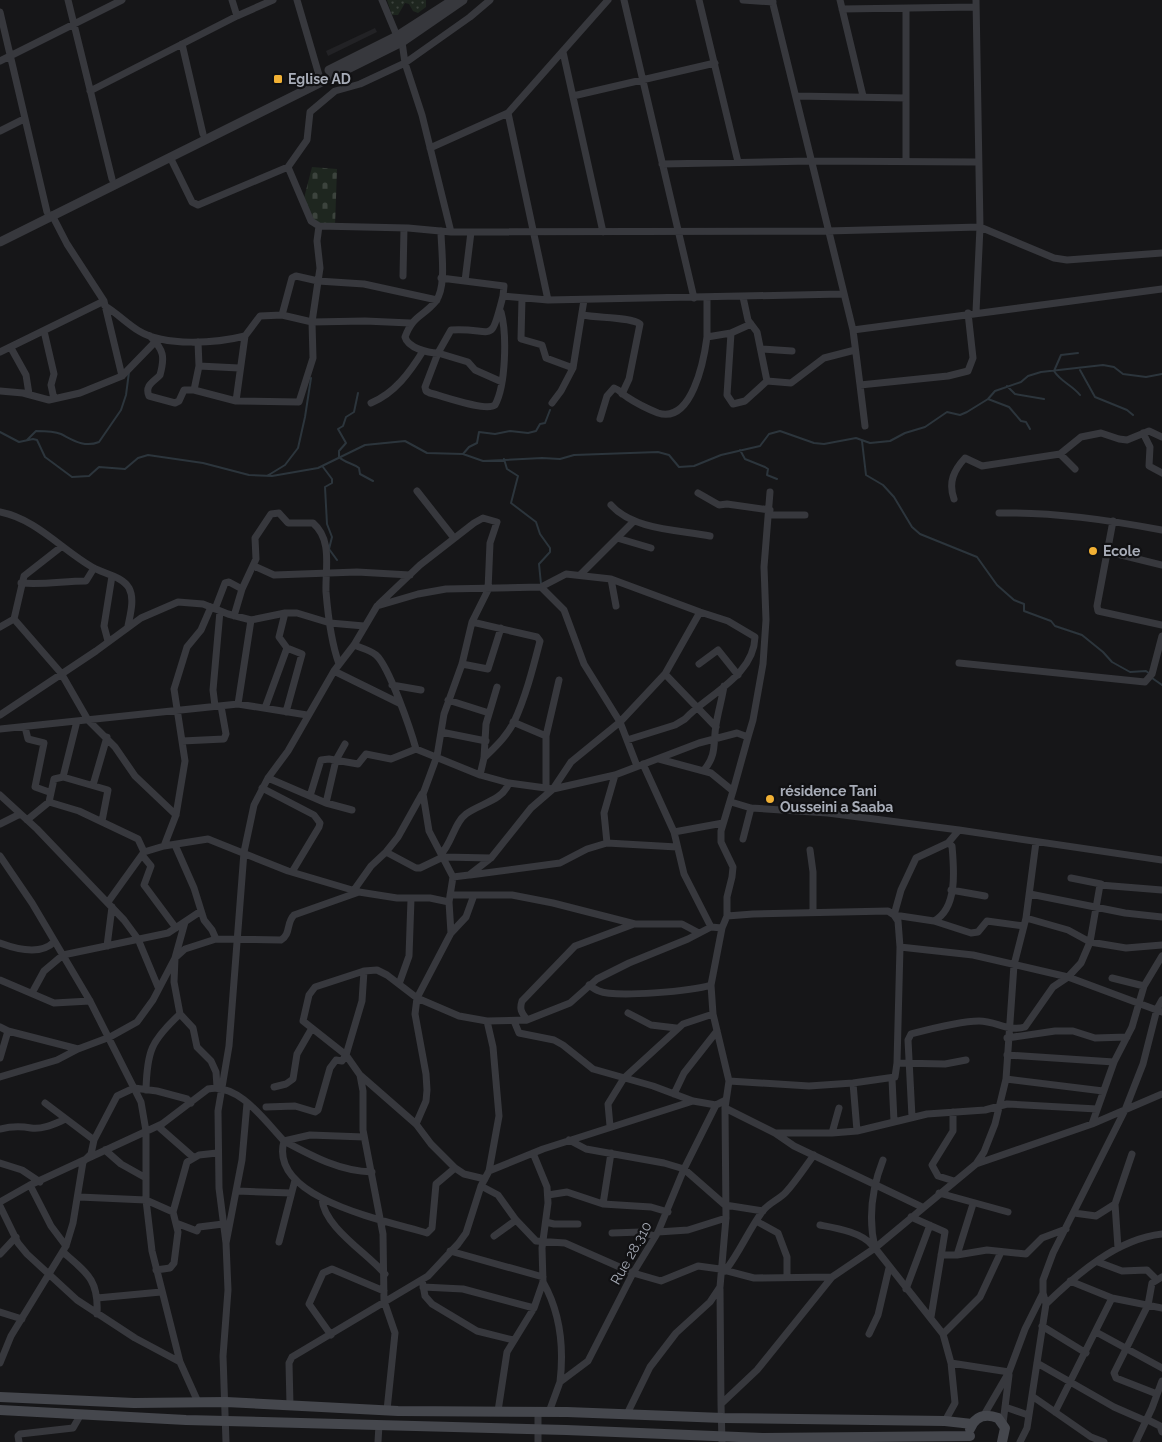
<svg xmlns="http://www.w3.org/2000/svg" width="1162" height="1442" viewBox="0 0 1162 1442" font-family="Raleway,sans-serif">
<style>
.built{fill:#222225}
.grass{fill:url(#grass-dots)}
.cemetery{fill:url(#cemetery-stones)}
.lines{fill:none;stroke-linecap:round;stroke-linejoin:round}
.stream{stroke:#2c353c;stroke-width:2}
.minor{stroke:#37383d;stroke-width:7}
.tertiary{stroke:#37383d;stroke-width:9}
.secondary{stroke:#45474d;stroke-width:10}
.poi-dot{fill:#f2b134;stroke:#111113;stroke-width:2}
.labels{text-anchor:middle;stroke-width:4.5;stroke-linejoin:round;paint-order:stroke}
.poi-label{font-size:14px;font-weight:bold;fill:#a8adb8;stroke:#111113;text-anchor:start}
.street-label{font-size:14px;fill:#a8adb8;stroke:#111113}
</style>
<defs>
<pattern id="grass-dots" width="8" height="8" patternUnits="userSpaceOnUse" patternTransform="scale(1.25)"><rect width="8" height="8" fill="#1e261f"/><path d="M2 2h.1M6 6h.1" fill="none" stroke="#3c433d" stroke-width="1.8" stroke-linecap="round"/></pattern>
<pattern id="cemetery-stones" width="16" height="16" patternUnits="userSpaceOnUse" patternTransform="scale(1.25)"><rect width="16" height="16" fill="#1e261f"/><path d="M2 7V4a2 2 0 0 1 4 0v3zM10 15v-3a2 2 0 0 1 4 0v3z" fill="#3c433d"/></pattern>
</defs>
<rect width="100%" height="100%" fill="#161618"/>
<path class="built" d="M375,28L377,32L328,56L326,51Z"/>
<path class="grass" d="M387,0H426V7L418,13L413,11L409,4L405,3L398,15H392Z"/>
<path class="cemetery" d="M312,167L337,169L335,226L311,221L303,202Z"/>
<g class="lines">
<path class="stream" d="M1078,353L1061,355L1054,371C1061,382 1072,385 1080,395
M1080,370L1095,397L1127,410L1133,415
M1007,386L1015,394L1044,399
M358,393L354,412L346,417L343,426L338,429L346,443L339,451V457C345,463 353,463 359,468L360,474L373,481
M988,399L1009,407L1021,421L1026,422L1030,429
M0,432L19,442L33,439L37,440L45,457L72,477L89,476L99,467L125,469L138,458L148,455L203,463L249,475L272,476L318,468L365,445L405,441L427,453L463,454L483,461L542,458L560,459L574,455L658,452L669,455L679,467L694,466L721,455L760,446L769,434L780,431L814,443L824,444L856,438L870,443L890,441L905,433L925,427L947,412L960,415L967,412L988,399L995,391L1021,382L1028,376L1041,372L1103,365L1114,367L1123,374L1146,377L1162,374
M27,440L36,431C44,431 54,431 61,434C73,440 84,448 99,442L121,410L126,395L129,372
M862,441L866,475L883,485L894,497L912,527L920,534L977,557L997,585L1014,600L1024,604V611L1051,621L1055,626L1082,635L1103,652L1112,662L1130,672L1146,671L1150,674
M740,450L745,459L765,467L768,469L767,475L777,479
M463,454L469,447L477,443L479,432L495,434L510,431L528,433L536,431L540,424L545,423L550,410
M504,459L507,469L518,476L511,503L536,522L540,534L550,548V552L539,564L541,584
M323,467L332,479V483L325,487L327,524L332,537L329,549L337,560
M267,476L285,465L298,448L305,417L311,378
M1152,678L1162,685"/>
<path class="minor" d="M68,0L112,179
M232,0L237,16
M297,0L319,75
M382,0L397,36L402,42L405,63L422,115L451,232
M490,0L470,17L405,63L360,84L335,91L310,112L307,140L288,167L311,221L319,226L408,228L451,232L827,231L980,227L1054,258L1067,260L1162,253
M624,0L694,298
M699,0L738,162
M743,0L773,2
M772,0L853,330L860,385
M840,0L863,96
M976,0L980,227L976,312
M842,9L976,7
M906,10V161
M0,12L47,212
M182,44L203,134
M563,52L603,232
M0,61L122,0
M90,91L237,16L273,0
M573,96L715,63
M796,96L906,98
M508,113L548,300
M0,131L24,119
M430,148L508,113L608,0
M170,157L192,202L198,205L288,167
M662,164L810,161L977,162
M52,215L67,244L104,301L122,376
M319,226L317,241L320,268L312,322L313,358L299,402L236,401L245,336L260,316L282,315L312,322L365,321L410,323
M441,231C441,249 447,286 436,301C423,317 413,315 405,337C408,348 428,353 438,353L451,330C494,327 490,348 503,296L548,300L842,294
M403,276L404,228
M441,278L504,286L503,296
M465,281L471,232
M743,297L748,320L757,332L767,381
M522,298L521,339L542,345L546,358L573,368
M707,298V337L731,333L727,395L733,404L745,401L767,381L791,383L824,358L855,350
M105,306C117,313 127,324 139,331C165,347 217,343 245,336
M501,312C507,334 506,385 495,405C486,412 443,396 430,393L426,391L425,387L438,353L468,362L475,370L502,382
M282,315L292,278L296,276L318,281L364,284L437,300
M583,315C597,318 631,317 640,324L629,379L622,394
M853,330L1162,289
M44,331L54,374L51,385L54,399
M731,333L751,324
M150,336C164,350 165,357 160,375C155,381 144,385 149,396L175,403L179,401L184,390H194L236,401
M11,348L26,375L29,394
M762,349L792,351
M0,352L104,301
M199,366L239,368
M194,390L199,366L198,342
M0,391L23,393L49,400L80,393L122,376L156,341
M371,403C395,393 410,372 423,351
M552,403L561,391L573,368L584,300
M600,419L607,396L614,388C620,390 622,394 627,397C636,403 648,409 658,413C692,424 704,360 707,337
M865,426L860,385L948,376L968,371L973,358L968,313
M1143,433L1150,447L1149,466L1162,473
M1060,454L1081,437L1101,433L1119,439L1127,440L1149,431L1162,437
M417,491L454,538
M698,493L719,505L727,504L770,510
M954,499C948,482 954,470 965,458L982,466L1060,454L1075,469
M611,505C633,530 679,530 710,536
M0,512C36,519 61,549 92,567C104,574 122,576 129,588C135,599 130,615 128,626
M999,513C1054,512 1108,520 1162,530
M770,515H805
M1113,521L1097,606L1098,611L1162,625
M617,538L651,548
M1109,552L1162,565
M254,566L274,575L357,572L410,575
M581,574L634,521
M611,579L616,606
M21,583C44,585 64,581 86,581L94,568
M541,587L566,574L611,579L700,612L728,621L755,637C754,676 707,695 685,719L675,725L627,740
M379,604L420,565L474,523L483,518L497,522L490,543L488,590L472,622L462,664L444,714L437,756L423,794L429,831L453,877L449,902L451,933
M215,609L225,583L229,582L242,589
M234,616L242,589L256,559L255,538L271,514L279,513L288,523H313C333,540 325,569 326,592C328,616 331,642 339,664
M14,619L61,673L88,720L115,747L135,776L176,815
M472,622L537,637L540,641C533,668 526,696 514,722C507,736 495,747 484,758
M0,627L14,619L24,576L61,547
M108,641L104,626L112,576
M354,645C361,648 370,650 376,655C389,666 411,731 416,749L480,775L509,783L553,789L571,762L620,722L665,674L700,612
M959,663L1145,682L1152,674L1162,636
M462,664L488,669L501,628
M699,664L718,650L738,675
M334,671L399,703
M665,674L716,727
M392,685L421,690
M448,700L489,713
M238,704L251,620
M215,706L213,690L220,611
M265,708L287,648L279,637L285,613
M286,712L302,654L287,648
M0,715L96,651L141,618L178,602L203,604L228,614L251,620L285,613H297L330,623L364,626
M513,722L546,736V788
M25,727L28,739L44,743L35,787L49,792
M0,729L238,704L307,715
M441,732L486,741
M546,736L559,680
M748,737L753,720L763,664L766,620L764,567L770,492
M182,741L224,739L226,734L221,706
M643,764L674,832L684,874L711,927
M704,770C717,755 713,743 716,725C718,712 722,699 724,686
M480,775L484,758L486,724L497,687
M63,777L77,721
M268,778L326,803L352,810
M93,785L107,737
M262,788L314,815L320,823L319,827L292,872
M0,795L37,829L124,920L138,939L158,987
M310,796L321,760L329,759L358,764L366,754L391,759L416,749
M49,802L79,811L138,839L144,852
M731,802L751,808L828,813L959,830
M326,803L336,760L345,744
M27,820L49,802L54,779L63,777L108,790L102,821
M0,824L20,814
M674,832L723,823
M743,839L751,808
M607,843L604,813L615,775
M175,845L194,888L204,920L212,930L216,939
M164,846L176,815L185,761L174,689L187,647L201,630L211,607
M810,850L813,872V912
M386,852L416,868H420L443,857L491,858
M441,854C452,843 454,823 466,814C481,803 502,801 509,783
M142,855L151,866L144,885L176,928
M0,856L32,903L90,1001L141,1102L146,1131V1200L152,1251L180,1362L198,1402
M470,875L560,863L587,849L607,843L677,847
M453,877L469,875L491,858L531,808L553,789L615,775L699,743L737,733L748,737L733,791
M1071,878L1101,884
M354,890L371,866L386,852L398,837L422,794
M951,890L985,896
M1030,894L1125,913L1162,917
M450,895H512L553,903L635,924H682L699,933
M108,902L144,852L164,846L208,839L288,871L359,892L397,898H430L449,902
M727,916L753,914L888,911L894,915L934,921C958,908 954,869 952,846L948,843
M1026,918L1068,930L1090,942L1100,885L1162,890
M934,921L971,933L978,932L987,921L1024,926
M185,922L175,958L174,982L180,1014L193,1028L197,1047L211,1061L216,1072L217,1087
M0,943C16,949 40,956 54,942
M107,946L112,907
M900,947L898,921L894,915L901,890L916,858L948,843L959,830L1162,860
M1112,978L1144,986
M0,980L54,1003L90,1001
M399,984L409,956L411,899
M589,985C592,987 596,990 599,991C615,998 693,991 711,985
M32,993L44,971L63,955L168,933L201,911
M628,1013L651,1025L676,1028
M527,1020C522,1013 519,1010 522,1001L575,946L634,924
M487,1021L493,1047L499,1116L489,1171
M514,1021L519,1033L554,1040L563,1045L593,1069L653,1086L693,1101L716,1105
M0,1027L8,1031L78,1049L110,1037L137,1022L153,1000L175,958L185,949L216,939L281,940C291,934 286,923 294,915L359,892
M1007,1038L1055,1031H1073L1095,1038L1127,1037
M1007,1055L1114,1062
M0,1058L8,1031
M897,1063L945,1064L966,1060
M360,1075L416,1124L431,1144L455,1168L464,1174L485,1179
M0,1077L57,1060L78,1049
M892,1079L894,1121
M1006,1079L1103,1091
M729,1081L809,1086L853,1083L895,1077L897,1063L900,947L973,955L1068,977L1162,1012
M853,1083L857,1131
M274,1087L286,1084L293,1079L297,1054L312,1028
M146,1090C147,1051 151,1041 180,1014
M674,1094L684,1073L717,1031
M45,1103L94,1140
M266,1107L295,1106L315,1112L318,1110L330,1068L336,1060L342,1061L346,1055L362,1001L364,971
M725,1108L775,1133L794,1146L922,1207
M953,1112V1131L932,1165L938,1176L954,1181
M912,1117L908,1040L911,1034C930,1029 960,1021 979,1021C996,1021 1009,1032 1025,1027L1053,987L1068,977L1081,963L1090,942L1126,948L1162,945
M162,1124L160,1128L193,1157
M416,1124L426,1101L427,1090L426,1074L415,1014L417,998L451,933L466,917L474,895
M1092,1124L1114,1062L1132,1027L1144,986L1162,956
M610,1126L608,1104L624,1078L683,1024L713,1014
M0,1129C12,1126 20,1126 31,1128C43,1130 56,1123 66,1119
M775,1133H832L857,1131L927,1114L985,1110L1007,1104L1097,1109
M832,1133L839,1108
M569,1140L586,1149L664,1163L684,1169L725,1205L763,1211
M284,1141C312,1156 339,1171 372,1172
M284,1141L310,1135L364,1137
M105,1150L121,1164L146,1178
M883,1160C872,1188 868,1218 875,1248L943,1334L951,1363L955,1403L945,1421
M0,1163L22,1170L40,1182
M976,1164L1092,1124L1162,1094
M30,1185L51,1226L66,1246
M481,1186L498,1195L516,1220L536,1241L565,1243L633,1273L661,1281L698,1266L720,1269L754,1278L832,1277
M237,1191L291,1193
M939,1193L1008,1212
M548,1195L567,1192L603,1204L651,1207L668,1212
M79,1197L146,1200L173,1212L187,1162L199,1155L217,1153
M322,1199C324,1227 367,1253 385,1274
M0,1202L30,1185L162,1124L208,1089C238,1082 265,1121 284,1141C268,1199 388,1221 427,1233L432,1228L436,1184L455,1168
M603,1204L611,1153
M1115,1204L1118,1248
M0,1206L18,1243L27,1254L77,1300L135,1338L180,1362
M1074,1213L1096,1216L1115,1204L1132,1154
M911,1217L945,1232L931,1317
M756,1221L778,1233L787,1257V1277
M546,1222L554,1224H578
M176,1223L197,1231L199,1227L223,1224
M820,1225C836,1228 862,1232 873,1246
M658,1232L688,1230L726,1218
M612,1233L641,1232L655,1236
M494,1236L516,1220
M279,1242L295,1180
M226,1243L219,1188L218,1111L229,1046L244,852L254,805L268,778L288,751L334,671L354,645L377,606L418,594L446,589L541,587L564,610L584,664L620,722L637,766
M450,1251L543,1277
M63,1252C87,1273 99,1280 97,1314
M0,1254L16,1237
M941,1255H957L987,1250L1026,1254L1042,1238L1066,1229
M957,1255L973,1204
M1098,1262L1122,1271L1147,1270L1156,1279
M156,1270L170,1268L174,1263L178,1232L173,1212
M725,1271C740,1252 748,1231 762,1212C769,1202 779,1200 786,1192C796,1181 805,1167 814,1155
M422,1280L425,1296L432,1304L477,1331L513,1340
M1070,1281L1112,1298L1162,1308
M543,1282C560,1312 564,1348 560,1382
M423,1287L463,1289L534,1308
M720,1289L721,1404
M906,1289L930,1225
M97,1298L161,1292
M1046,1304C1077,1274 1117,1239 1162,1234
M0,1312L22,1319
M1042,1326L1086,1353
M1096,1332L1162,1368
M869,1334L878,1315L889,1268
M943,1334L980,1297L1001,1252
M331,1335L309,1304L323,1273L332,1269L384,1291
M0,1363L11,1336L66,1246L73,1223L83,1162L91,1154L94,1140L117,1096L134,1088L157,1091L187,1099L191,1103
M951,1363L1009,1372
M1037,1363L1114,1407L1146,1421
M1157,1394L1116,1378L1114,1373L1148,1305L1152,1283L1162,1277
M1032,1396L1091,1437L1104,1442
M290,1405L289,1363L292,1357L428,1276L458,1244L466,1233L481,1186L489,1171L543,1149L693,1101
M1005,1407L1028,1415
M387,1410L395,1333L384,1301L383,1234L363,1130V1091L360,1075L346,1055L303,1021L309,995L315,987L364,971L377,970L387,975L417,998L459,1016L487,1021L527,1020L570,1003L597,979L629,963L688,939L711,927L722,928
M498,1411L507,1352L534,1308L543,1282L542,1248L548,1203L547,1187L533,1153
M549,1412L560,1382L588,1361L633,1273L658,1232L684,1169L716,1105L726,1100
M1055,1412L1112,1298
M627,1414L650,1367L676,1333L710,1302L720,1287L726,1218L725,1108L729,1081L713,1014L711,985L722,928L727,916V897L732,877L733,867L721,842V831L733,791L711,773L659,759
M984,1415L1009,1372L1025,1329L1043,1293V1280L1053,1253L1125,1110L1143,1064L1157,1009L1162,1000
M1146,1419L1160,1426L1162,1432
M1003,1423L1009,1375
M19,1442L18,1436L20,1434L73,1428L81,1414
M226,1442L223,1356L228,1290L226,1243L242,1160L247,1103
M378,1442L379,1425
M538,1442V1412
M722,1442L721,1404L757,1370L832,1277L875,1248L976,1164L984,1152L995,1124L1006,1079L1014,965L1026,918L1036,842
M1020,1442L1027,1428L1046,1304L1043,1293
M1136,1442L1152,1408L1162,1381"/>
<path class="tertiary" d="M329,70L397,36L453,0
M0,242L402,42L463,0"/>
<path class="secondary" d="M0,1397L134,1403L226,1402L398,1411L567,1412L723,1418L945,1421L972,1424
M0,1410L186,1420L566,1430L763,1438L970,1436
M970,1429C975,1416 985,1413 998,1418L1005,1428L1002,1442"/>
</g>
<g class="poi-dot">
<rect x="273" y="74" width="10" height="10" rx="2.5"/>
<circle cx="1093" cy="551" r="5"/>
<circle cx="770" cy="799" r="5"/>
</g>
<g class="labels">
<g class="poi-label">
<text x="288" y="84">Eglise AD</text>
<text x="1103" y="556">Ecole</text>
<text x="780" y="796">résidence Tani<tspan x="780" dy="16">Ousseini a Saaba</tspan></text>
</g>
<g class="street-label">
<text transform="translate(631 1253) rotate(-61)" y="5">Rue 28.310</text>
</g>
</g>
</svg>
